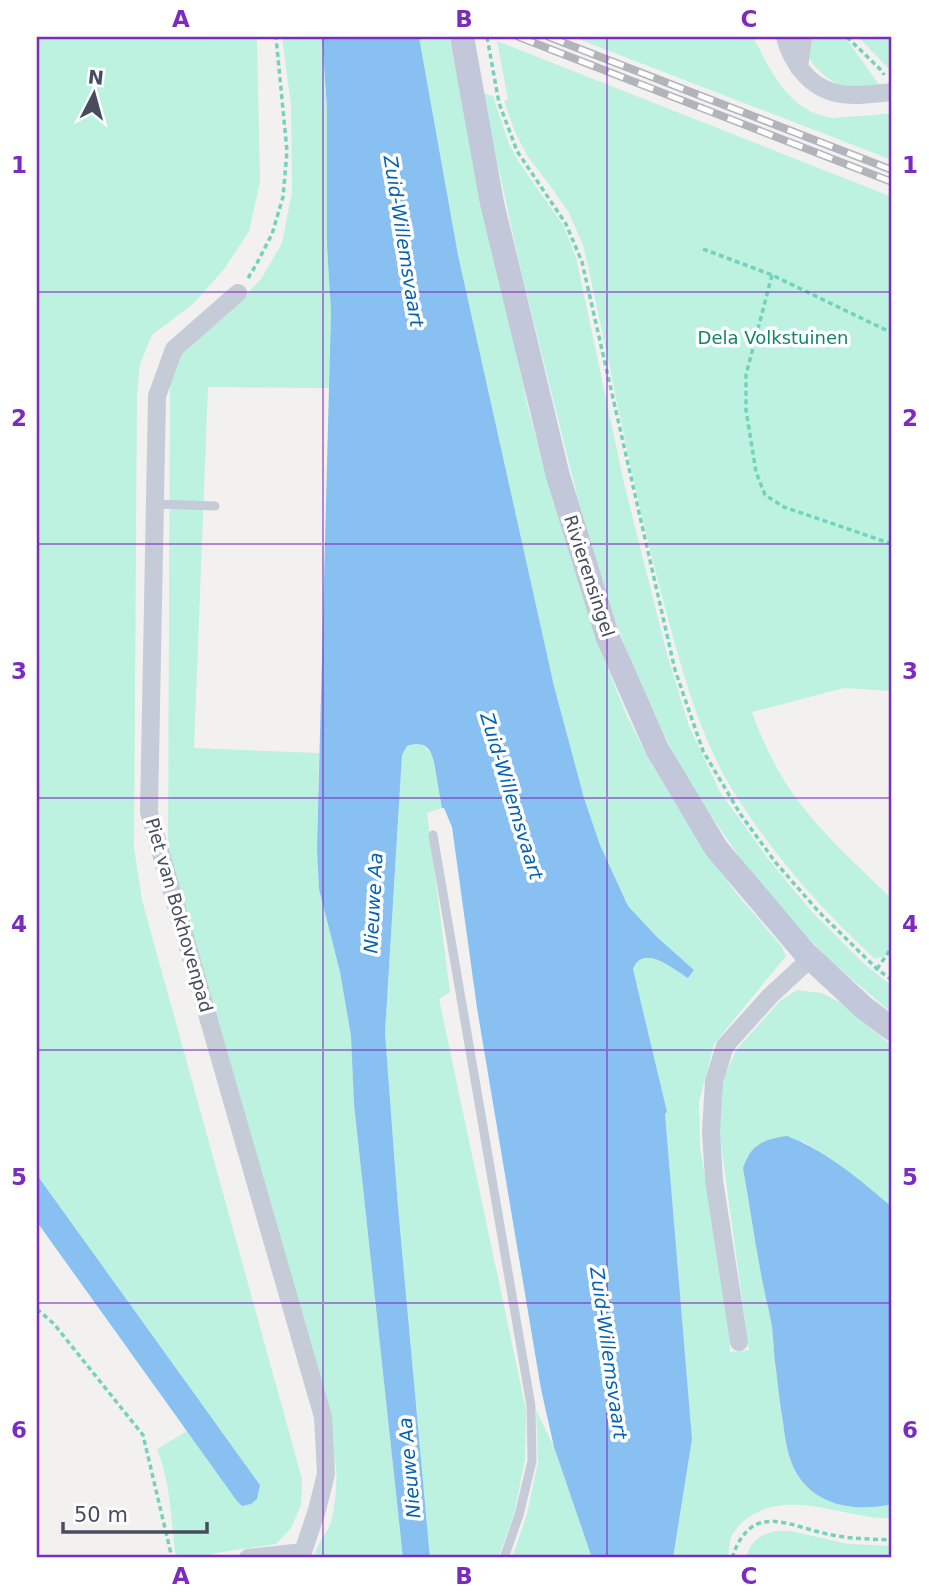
<svg xmlns="http://www.w3.org/2000/svg" width="929" height="1595" viewBox="0 0 929 1595" font-family="'DejaVu Sans',sans-serif">
<style>
.green{fill:#bcf2df}
.water{fill:#87c0f1}
.lines{fill:none;stroke-linecap:round;stroke-linejoin:round}
.path{stroke:#72d2bc;stroke-width:3.5;stroke-dasharray:5 3.5;stroke-linecap:butt}
.service{stroke:#c6cbd8;stroke-width:9}
.minor{stroke:#c6cbd8;stroke-width:18}
.secondary{stroke:#c2c7da;stroke-width:24}
.rail-casing{stroke:#b2b3bb;stroke-width:8}
.rail{stroke:#fff;stroke-width:5;stroke-dasharray:16;stroke-linecap:butt}
.grid{fill:none;stroke:#7b2cbf;stroke-width:2;stroke-opacity:0.55}
.labels{text-anchor:middle;stroke-width:7;stroke-linejoin:round;paint-order:stroke}
.park-label{font-size:18px;fill:#128569;stroke:#fff}
.street-label{font-size:18px;fill:#474d5f;stroke:#fff}
.water-label{font-size:19px;font-style:italic;fill:#0462b4;stroke:#fff}
.neatline{fill:none;stroke:#7b2cbf;stroke-width:2.5}
.grid-label{font-size:23px;text-anchor:middle;font-weight:bold;fill:#7b2cbf}
</style>
<rect width="100%" height="100%" fill="#f3f1f0"/>
<path class="green" d="M37,37H257L260,182L249,231L225,268L194,303L152,335L140,364L137,394L134,848L142,900L302,1479L301,1505L291,1528L276,1544L216,1553L200,1558H178L175,1552C171,1517 170,1481 157,1449L187,1431L242,1505L251,1504L257,1499L260,1485L37,1175Z
M282,37H322L327,108V246L331,311L329,388L208,387L194,748L319,753L317,849L319,889L340,972L351,1036L354,1104L403,1558H315C315,1544 327,1535 331,1522C336,1503 337,1484 336,1465L168,850L170,377L174,354L228,314L261,279L282,243L292,192L291,105Z
M419,37H449L528,408L554,505L559,513L564,536L603,657L627,716L649,760L701,845L736,893L782,947L786,956L714,1044L699,1102L700,1146L729,1323L730,1352L749,1350L717,1115L723,1079L737,1049L780,1001L797,990L822,993L841,1003L892,1046V1207L834,1161L804,1142L765,1141L755,1147L746,1158L743,1168C752,1218 758,1267 770,1316C774,1333 773,1352 776,1369C778,1387 780,1405 783,1422C785,1439 788,1459 797,1474C817,1506 858,1512 892,1504V1518C883,1518 874,1518 865,1516C826,1510 780,1492 745,1520C740,1524 734,1531 731,1537C729,1543 729,1552 728,1558H673L692,1439L665,1113H667L633,969C643,943 673,969 688,978L694,970L657,937L628,906L600,845L584,798L554,686L458,255Z
M573,37H753C770,69 787,109 828,117C833,119 838,117 844,117C860,116 876,115 892,113V160Z
M810,37H845L880,86C869,86 856,89 846,87C832,84 811,67 808,54C806,48 809,42 810,37Z
M859,37H892V72L861,40Z
M497,41L892,197V691L844,688L752,712C760,734 769,755 781,775C809,823 853,861 892,899V944L884,956L875,959C822,910 773,855 735,794C700,738 683,674 666,611C644,531 627,450 610,369C601,328 593,286 583,245L569,213L551,187L528,157L515,132L504,101L508,99Z
M482,93L493,96L509,144L518,161L563,225L576,257L624,483L667,654L689,726L720,792L769,860L812,912L863,963L892,986V1013L826,957L785,913L743,862L707,810L678,762L638,682L614,617L580,507L521,271Z
M415,743L423,745L432,755L442,808L427,813L450,992L439,999L526,1410L525,1460L514,1514L498,1558H430L398,1207L385,1033L402,755L407,746Z
M536,1410L554,1447L592,1558H512L527,1514L538,1462Z
M774,1531H790L848,1544L892,1546V1558H746C750,1542 759,1536 774,1531Z"/>
<path class="water" d="M322,37H419L458,255L554,686L584,798L600,845L628,906L657,937L694,970L688,978C673,969 643,943 633,969L667,1112L665,1114L692,1439L673,1558H592L554,1447L541,1389L477,1008L452,827L444,808H442C440,797 438,786 436,774C433,756 431,738 407,746L402,755L385,1033L398,1207L430,1558H403L354,1104L351,1036L340,972L319,889L317,849L331,311L327,246V108Z
M787,1136C827,1151 860,1180 892,1207V1504C858,1512 817,1507 797,1474C788,1459 785,1439 783,1422C780,1405 778,1387 776,1369C773,1352 774,1333 770,1316C758,1267 752,1218 743,1168C750,1145 764,1139 787,1136Z
M37,1175L260,1485L257,1499L251,1504L242,1506L237,1501L37,1222Z"/>
<g class="lines">
<path class="path" d="M487,37L499,103L517,151L566,224L582,262L675,670L703,751L741,815L776,863L819,912L877,969L892,980
M847,37L883,72L884,75
M703,249L772,275L890,332L892,337
M772,275L746,375V410L756,472L765,495L784,507L892,544
M248,278L256,265L272,234L283,197L287,151L276,37
M877,969L892,947
M37,1309L54,1324L143,1435L172,1558
M732,1558C752,1499 789,1527 832,1535C852,1539 872,1539 892,1540"/>
<path class="service" d="M154,504L215,506
M433,835L531,1406L532,1461L519,1515L504,1558"/>
<path class="minor" d="M785,37C788,50 793,60 802,71C826,101 858,96 892,92
M799,68L803,37
M238,293L174,349L157,396L149,812L323,1417L326,1474L317,1510L303,1552L248,1558
M739,1342L714,1180L711,1132L714,1081L725,1046L770,996L811,958"/>
<path class="secondary" d="M462,37L492,203L558,476L608,638L657,749L716,848L805,953L863,1007L892,1029"/>
<defs>
<path id="rail" d="M519,37L892,182
M549,37L892,170"/>
</defs>
<use href="#rail" class="rail-casing"/>
<use href="#rail" class="rail"/>
</g>
<path class="grid" d="M323,37V1558M607,37V1558M37,292H892M37,544H892M37,798H892M37,1050H892M37,1303H892"/>
<g class="labels">
<g class="park-label">
<text x="773" y="344">Dela Volkstuinen</text>
</g>
<g class="street-label">
<text transform="translate(589 576) rotate(72)" y="6">Rivierensingel</text>
<text transform="translate(179 915) rotate(74)" y="6">Piet van Bokhovenpad</text>
</g>
<g class="water-label">
<text transform="translate(404 241) rotate(81)" y="7">Zuid-Willemsvaart</text>
<text transform="translate(512 796) rotate(73)" y="7">Zuid-Willemsvaart</text>
<text transform="translate(373 903) rotate(-87)" y="7">Nieuwe Aa</text>
<text transform="translate(609 1353) rotate(82)" y="7">Zuid-Willemsvaart</text>
<text transform="translate(409 1468) rotate(-95)" y="7">Nieuwe Aa</text>
</g>
</g>
<rect width="929" height="1595" fill="none" stroke="#ffffff" stroke-width="77"/>
<g transform="translate(94 94) rotate(6)" stroke="#ffffff" stroke-width="5" paint-order="stroke">
<path d="M0-5L12 26L0 18L-12 26Z" fill="#474d5f"/>
<text y="-10" font-size="19" font-weight="bold" text-anchor="middle" fill="#474d5f">N</text>
</g>
<path d="M63 1522v10h144v-10" fill="none" stroke="#474d5f" stroke-width="3.5"/>
<text x="74" y="1522" font-size="21" fill="#474d5f" stroke="#ffffff" stroke-width="5" paint-order="stroke">50 m</text>
<rect x="38" y="38" width="852" height="1518" class="neatline"/>
<g class="grid-label">
<text x="181" y="27">A</text>
<text x="464" y="27">B</text>
<text x="749" y="27">C</text>
<text x="19" y="173">1</text>
<text x="910" y="173">1</text>
<text x="19" y="426">2</text>
<text x="910" y="426">2</text>
<text x="19" y="679">3</text>
<text x="910" y="679">3</text>
<text x="19" y="932">4</text>
<text x="910" y="932">4</text>
<text x="19" y="1185">5</text>
<text x="910" y="1185">5</text>
<text x="19" y="1438">6</text>
<text x="910" y="1438">6</text>
<text x="181" y="1584">A</text>
<text x="464" y="1584">B</text>
<text x="749" y="1584">C</text>
</g>
</svg>
